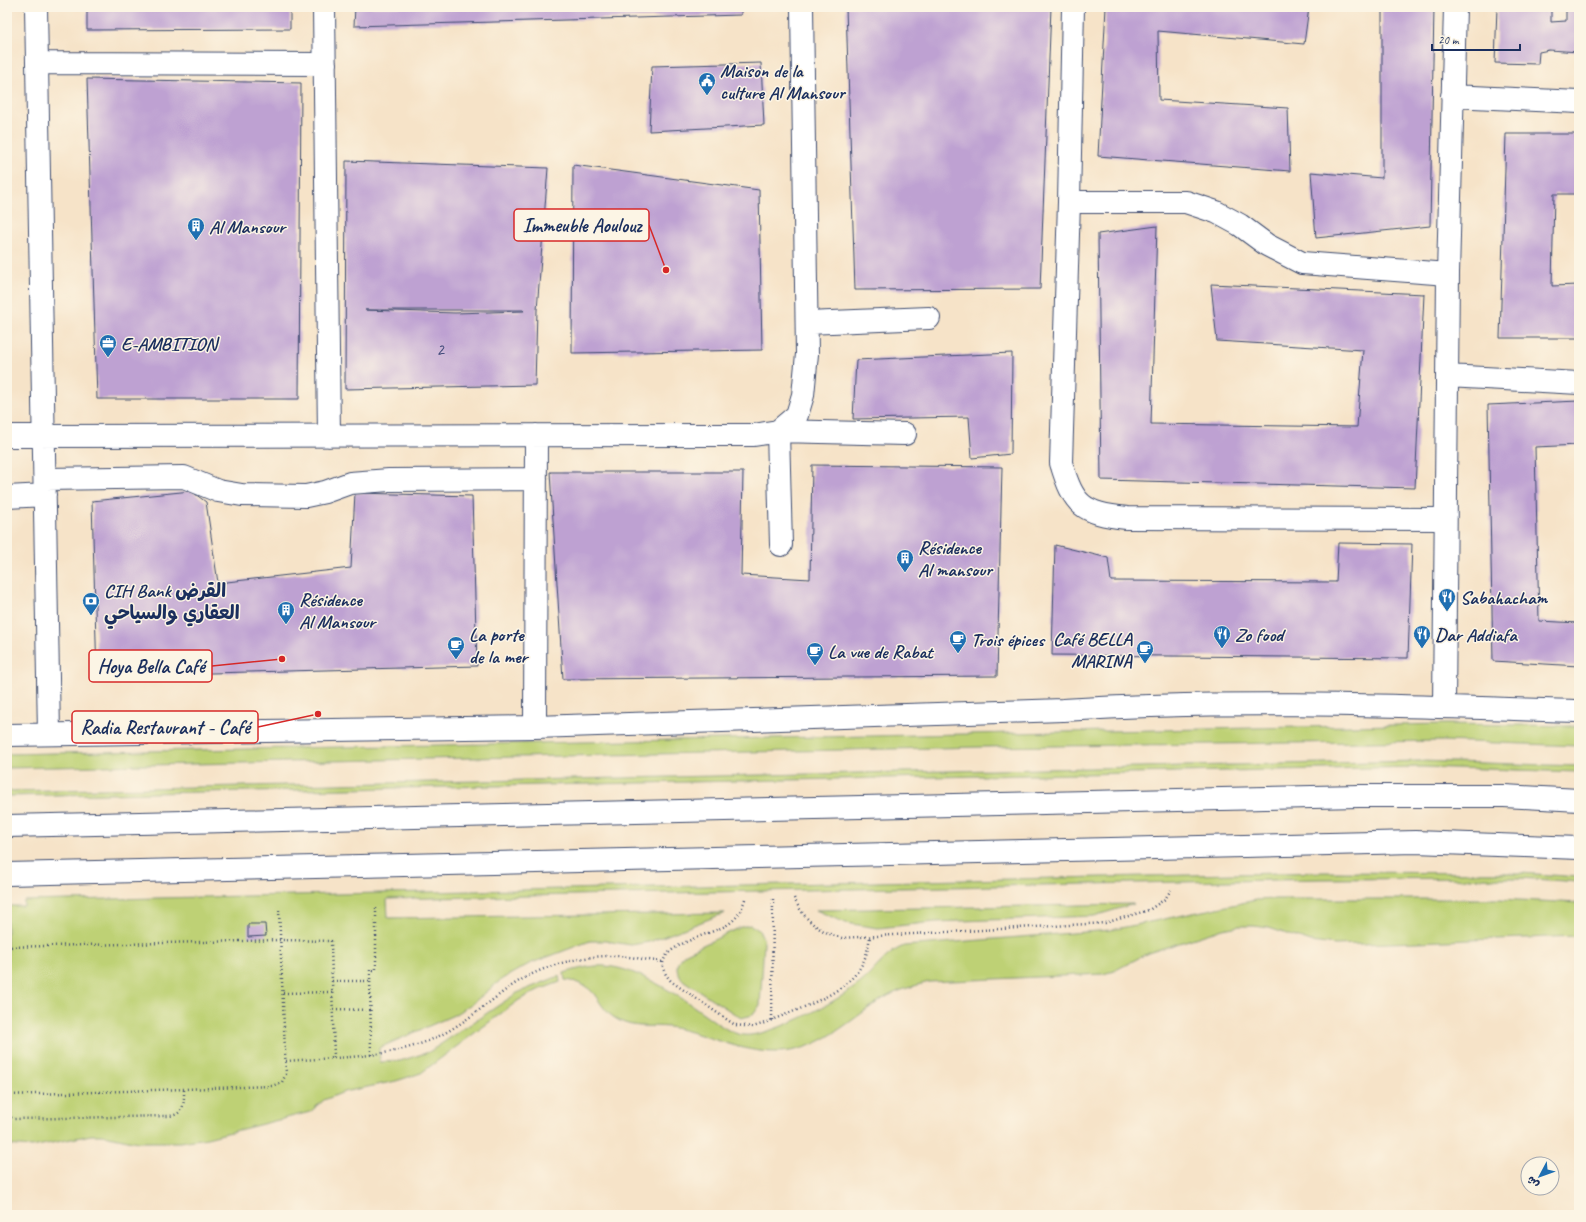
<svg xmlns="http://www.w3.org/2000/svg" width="1586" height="1222" viewBox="0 0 1586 1222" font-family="Caveat,'Playpen Sans Arabic',sans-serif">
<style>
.green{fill:#bed175;stroke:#6c806a}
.building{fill:#bea1d2;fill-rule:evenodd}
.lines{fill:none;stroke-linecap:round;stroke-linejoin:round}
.minor-casing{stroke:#3c4a6e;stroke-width:24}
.major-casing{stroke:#3c4a6e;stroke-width:24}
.path{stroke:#3c4a6e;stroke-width:2.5;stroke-dasharray:1 3;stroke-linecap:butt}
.minor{stroke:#fff;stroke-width:22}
.major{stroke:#fff;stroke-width:22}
.labels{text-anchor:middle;stroke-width:3;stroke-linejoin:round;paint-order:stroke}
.number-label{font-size:17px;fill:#444c7b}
.poi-label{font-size:19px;font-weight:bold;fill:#1b2f5e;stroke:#fcf5e5;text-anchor:start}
.leader{fill:none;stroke:#d62828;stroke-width:1.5}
.callout-dot{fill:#d62828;stroke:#fcf5e5;stroke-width:1.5}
.callout{fill:#fcf5e5;stroke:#d62828;stroke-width:1.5}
.callout-label{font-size:20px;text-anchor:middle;font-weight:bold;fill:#1b2f5e}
</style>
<rect width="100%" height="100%" fill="#fcf5e5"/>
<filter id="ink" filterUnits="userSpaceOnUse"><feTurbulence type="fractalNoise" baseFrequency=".025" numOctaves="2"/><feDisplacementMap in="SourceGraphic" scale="8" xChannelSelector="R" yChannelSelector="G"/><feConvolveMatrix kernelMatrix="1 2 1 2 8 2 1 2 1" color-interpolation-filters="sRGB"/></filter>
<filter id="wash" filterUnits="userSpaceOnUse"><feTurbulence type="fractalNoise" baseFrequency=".012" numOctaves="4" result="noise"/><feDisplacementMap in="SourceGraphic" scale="16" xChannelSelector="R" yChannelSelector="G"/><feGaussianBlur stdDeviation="0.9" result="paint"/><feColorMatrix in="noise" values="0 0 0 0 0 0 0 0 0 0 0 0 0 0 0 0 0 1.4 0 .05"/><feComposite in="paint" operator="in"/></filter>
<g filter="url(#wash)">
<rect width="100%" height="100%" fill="#f6e3c8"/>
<path class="green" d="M1445,724L1579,726V746L1443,741L982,747L7,768V754Z
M1421,761L1579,766V772L1422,767L7,796V791Z
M1324,872L1521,873L1579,877V882L1520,878L1323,879L387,899L388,918L725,913L649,942L631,945L606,941H590L529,964L502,979L473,1003L454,1015L379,1048L380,1062L400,1061L429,1052L517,993L559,976L560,982L536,991L519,1000L421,1073L396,1081L344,1092L324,1100L310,1112L207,1138L180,1142H138L103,1135H91L32,1147L7,1145V906H24V901Z
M1276,899H1499L1579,903V936L1335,945L1311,942L1269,928L1254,926H1239L1223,929L1148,953L1114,971L1103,974L929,982C914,986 898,990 884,998C853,1017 827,1045 790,1051C746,1057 710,1034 669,1027C652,1025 634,1029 618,1020C593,1006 602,985 565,980L564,973C578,969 591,965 605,966C637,968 678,995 703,1013C718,1023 732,1037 751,1035C781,1031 843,999 865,979C878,967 886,953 904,946L1111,930L1256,900Z
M1134,904L1094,916L935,922L878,928L846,923L816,910Z
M750,925C759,929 762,933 764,943L760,1005L753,1015L741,1018L684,981C674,971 675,961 686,953L741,927Z"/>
<g id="blocks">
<path class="building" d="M87,7H290V29L87,30Z
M355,7H741V15L354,26Z
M846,7H1051L1040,289L855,290Z
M1106,7H1309L1304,44L1158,31L1159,100L1288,108L1290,171L1098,156Z
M1382,7H1434L1430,226L1316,238L1311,172L1382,178Z
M1497,7H1551V22L1566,21V7H1579V52L1549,50L1539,52L1538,64L1495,63Z
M761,63L764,125L649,131L652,66Z
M87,79L301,83L299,399H97Z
M1506,134H1579V194H1554L1552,286L1579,285V338H1500Z
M346,161L548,168L537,310L535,385L345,389ZM365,310H523L524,311L455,313Z
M573,165L759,190L762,350L572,353Z
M1157,226L1151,424L1357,427L1363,350L1217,341L1211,284L1424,294L1415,488L1101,480L1098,234Z
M1012,353L1011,454L972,458L969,417L853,419L856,360Z
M1579,401V445L1535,447L1539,621L1579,623V666L1493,661L1488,405Z
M812,465L1002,467L997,676L563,679L550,472H743L741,575L810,579Z
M191,491L206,502L218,583L351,568L355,493L472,496L477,666L97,676L92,501Z
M1338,543L1412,544L1408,658L1052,655L1055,545L1108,558L1111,581L1336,582Z
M248,924H265L266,936L248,937Z"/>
</g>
</g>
<g filter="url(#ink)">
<use href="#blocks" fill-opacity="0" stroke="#3c4a6e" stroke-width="1"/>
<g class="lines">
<defs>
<path id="minor" d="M36,7L49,734
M324,7L329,436
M1073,7L1069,202L1061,463C1074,506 1082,513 1127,518L1445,519
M37,63L325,64
M1452,96L1579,102
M1069,202H1186L1216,212L1240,225L1267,245L1302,263L1448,274
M807,323L929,318
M1447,376L1579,383
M7,436L723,435H754L778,431L797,415L803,395L807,354L802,7
M45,479L184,477L218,491L242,495L306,496L325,492L350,483L389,480L536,479
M7,497L45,495
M781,545L778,431L905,434
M1444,707L1448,274L1455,7
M535,727L536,435
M7,735L535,727L1063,710C1235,699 1407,706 1579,711"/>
<path id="major" d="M7,826L1359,796H1504L1579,800
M7,874L1415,842L1579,848"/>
</defs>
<use href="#minor" class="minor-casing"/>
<use href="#major" class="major-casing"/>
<path class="path" d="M794,898C804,920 819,932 842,938L1105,923L1149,910L1165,899L1171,890
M745,899C742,909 738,917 730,923C713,936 637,947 672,982L735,1025L753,1027L762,1024C792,1011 845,996 861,966C867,956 868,947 870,937
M7,947L280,940L331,941L334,1058
M332,981H370
M283,993L332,992
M333,1009L370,1010
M772,1020L773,899
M371,1055L370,970H376V908
M286,1061C336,1057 391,1059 437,1037C464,1024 486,1004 510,987C537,968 573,957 607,956C625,955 645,960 664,962
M7,1095L272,1086L282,1082L286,1074L279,910
M7,1103L8,1115L13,1119L169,1116C185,1115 184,1102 184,1089"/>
<use href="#minor" class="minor"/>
<use href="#major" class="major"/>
</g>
</g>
<defs>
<symbol id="civic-pin" viewBox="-11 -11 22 30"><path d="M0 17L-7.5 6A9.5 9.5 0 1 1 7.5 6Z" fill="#1f6fb2" stroke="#fcf5e5"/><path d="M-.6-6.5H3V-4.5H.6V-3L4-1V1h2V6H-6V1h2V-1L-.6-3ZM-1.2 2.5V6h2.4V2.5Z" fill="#fff"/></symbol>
<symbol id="building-pin" viewBox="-11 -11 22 30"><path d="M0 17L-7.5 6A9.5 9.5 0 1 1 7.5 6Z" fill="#1f6fb2" stroke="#fcf5e5"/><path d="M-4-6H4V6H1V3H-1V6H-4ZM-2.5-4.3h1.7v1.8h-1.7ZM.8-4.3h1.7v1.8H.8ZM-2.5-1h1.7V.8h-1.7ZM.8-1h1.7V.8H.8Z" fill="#fff"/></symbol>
<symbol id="office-pin" viewBox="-11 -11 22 30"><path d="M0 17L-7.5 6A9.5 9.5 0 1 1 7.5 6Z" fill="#1f6fb2" stroke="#fcf5e5"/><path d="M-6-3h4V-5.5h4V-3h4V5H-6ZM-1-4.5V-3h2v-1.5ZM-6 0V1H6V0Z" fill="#fff"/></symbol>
<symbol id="restaurant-pin" viewBox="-11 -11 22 30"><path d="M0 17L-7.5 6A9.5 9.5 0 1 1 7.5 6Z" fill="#1f6fb2" stroke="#fcf5e5"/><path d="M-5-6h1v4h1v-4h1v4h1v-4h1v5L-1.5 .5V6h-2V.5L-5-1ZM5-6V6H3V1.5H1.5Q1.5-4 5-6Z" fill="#fff"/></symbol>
<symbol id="bank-pin" viewBox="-11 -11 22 30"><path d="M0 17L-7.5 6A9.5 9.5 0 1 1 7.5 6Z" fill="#1f6fb2" stroke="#fcf5e5"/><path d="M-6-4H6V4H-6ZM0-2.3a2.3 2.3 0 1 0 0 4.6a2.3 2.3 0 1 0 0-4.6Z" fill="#fff"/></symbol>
<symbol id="cafe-pin" viewBox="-11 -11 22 30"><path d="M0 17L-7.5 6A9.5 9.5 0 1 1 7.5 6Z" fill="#1f6fb2" stroke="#fcf5e5"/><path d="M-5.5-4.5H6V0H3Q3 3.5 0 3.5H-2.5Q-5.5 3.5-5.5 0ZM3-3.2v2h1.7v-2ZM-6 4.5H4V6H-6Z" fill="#fff"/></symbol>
</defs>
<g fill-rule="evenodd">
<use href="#civic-pin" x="697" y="71" width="20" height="27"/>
<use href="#building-pin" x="186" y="216" width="20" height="27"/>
<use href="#office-pin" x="98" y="333" width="20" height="27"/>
<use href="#building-pin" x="895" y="548" width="20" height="27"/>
<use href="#restaurant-pin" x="1437" y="587" width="20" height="27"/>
<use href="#bank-pin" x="81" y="591" width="20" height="27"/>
<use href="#building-pin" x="276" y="600" width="20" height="27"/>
<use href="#restaurant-pin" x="1212" y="624" width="20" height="27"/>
<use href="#restaurant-pin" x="1412" y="624" width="20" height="27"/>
<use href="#cafe-pin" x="948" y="629" width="20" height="27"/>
<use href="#cafe-pin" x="446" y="635" width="20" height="27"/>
<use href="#cafe-pin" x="1135" y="639" width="20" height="27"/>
<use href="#cafe-pin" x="805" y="641" width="20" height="27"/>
</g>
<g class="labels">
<g class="number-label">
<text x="440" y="355">2</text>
</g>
<g class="poi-label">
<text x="720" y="77">Maison de la<tspan x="720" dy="22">culture Al Mansour</tspan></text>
<text x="209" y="233">Al Mansour</text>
<text x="121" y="350">E-AMBITION</text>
<text x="918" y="554">Résidence<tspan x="918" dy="22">Al mansour</tspan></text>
<text x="104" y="597">CIH Bank القرض<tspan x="104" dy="22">العقاري والسياحي</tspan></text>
<text x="1460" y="604">Sabahacham</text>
<text x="299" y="606">Résidence<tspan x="299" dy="22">Al Mansour</tspan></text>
<text x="469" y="641">La porte<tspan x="469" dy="22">de la mer</tspan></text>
<text x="1235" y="641">Zo food</text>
<text x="1435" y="641">Dar Addiafa</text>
<text x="1132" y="645" text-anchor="end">Café BELLA<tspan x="1132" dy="22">MARINA</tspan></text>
<text x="971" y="646">Trois épices</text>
<text x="828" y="658">La vue de Rabat</text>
</g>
</g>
<path class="leader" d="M666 270L649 225M282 659L212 666M318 714L258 727"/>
<g class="callout-dot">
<circle cx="666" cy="270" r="4"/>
<circle cx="282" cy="659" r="4"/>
<circle cx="318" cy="714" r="4"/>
</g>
<g class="callout">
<rect x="514" y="209" width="135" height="32" rx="4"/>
<rect x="89" y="650" width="123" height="32" rx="4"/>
<rect x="72" y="711" width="186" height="32" rx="4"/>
</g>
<g class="callout-label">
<text x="582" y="232">Immeuble Aoulouz</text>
<text x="151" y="673">Hoya Bella Café</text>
<text x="165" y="734">Radia Restaurant - Café</text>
</g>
<rect width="1586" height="1222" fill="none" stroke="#fcf5e5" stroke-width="24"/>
<g transform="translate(1540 1176) rotate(229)"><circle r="19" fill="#fcf5e5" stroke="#a2a6af"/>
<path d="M0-3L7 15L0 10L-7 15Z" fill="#1f6fb2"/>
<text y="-6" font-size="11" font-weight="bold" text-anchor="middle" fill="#1b2f5e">ش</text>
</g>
<path d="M1432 44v6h88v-6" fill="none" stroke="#1b2f5e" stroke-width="2"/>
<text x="1438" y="44" font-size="12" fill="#1b2f5e" stroke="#fcf5e5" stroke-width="3" paint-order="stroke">20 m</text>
</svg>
